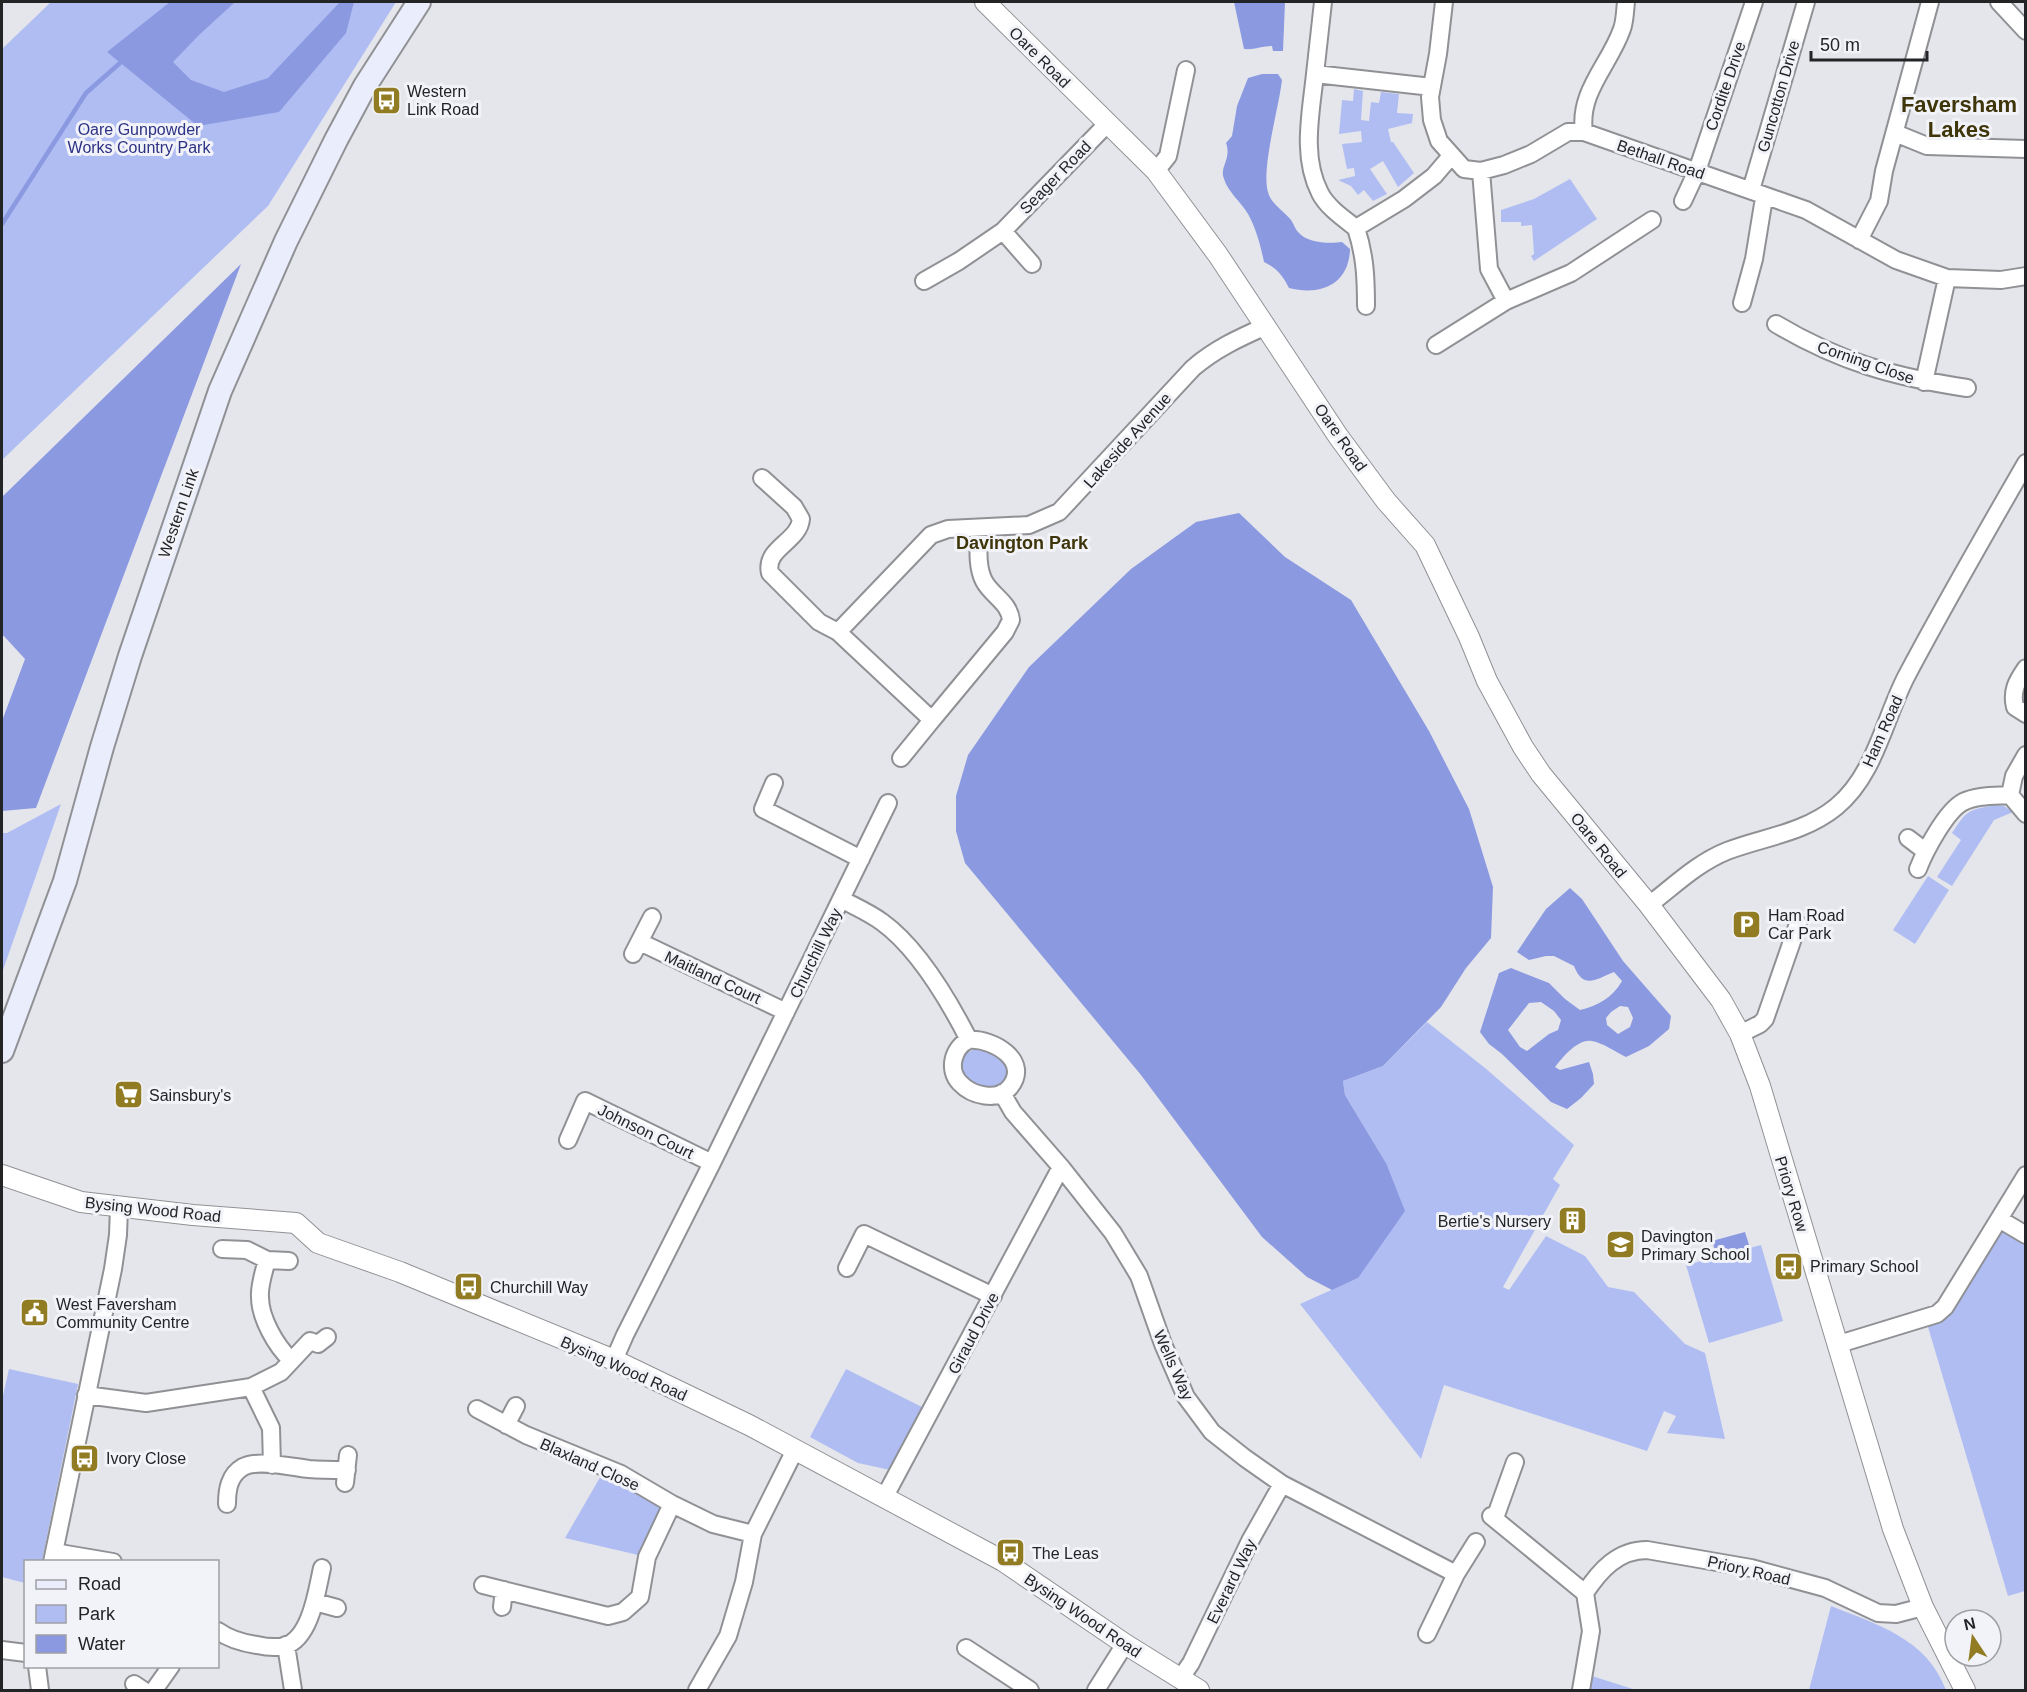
<svg xmlns="http://www.w3.org/2000/svg" width="2027" height="1692" viewBox="0 0 2027 1692" font-family="Arial,sans-serif">
<style>
.green{fill:#b0bdf3}
.water{fill:#8b99e1;fill-rule:evenodd}
.lines{fill:none;stroke-linecap:round;stroke-linejoin:round}
.stream{stroke:#8b99e1;stroke-width:4.5}
.minor-casing{stroke:#909195;stroke-width:20}
.tertiary-casing{stroke:#909195;stroke-width:22}
.secondary-casing{stroke:#909195;stroke-width:26}
.minor{stroke:#fff;stroke-width:16}
.tertiary{stroke:#fff;stroke-width:20}
.secondary{stroke:#eaedfb;stroke-width:22}
.labels{text-anchor:middle;stroke-width:6;stroke-linejoin:round;paint-order:stroke}
.street-label{font-size:16px;fill:#232426;stroke:#f2f3f8}
.poi-label{font-size:16px;fill:#232426;stroke:#f2f3f8;text-anchor:start}
.park-label{font-size:16px;fill:#2d3285;stroke:#f2f3f8}
.neighbourhood-label{font-size:18px;font-weight:bold;fill:#3f350a;stroke:#f2f3f8}
.district-label{font-size:22px;font-weight:bold;fill:#3f350a;stroke:#f2f3f8}
</style>
<rect width="100%" height="100%" fill="#e5e6eb"/>
<path class="green" d="M51,2H396L268,206L2,460V49Z
M1354,89L1363,91L1361,120L1369,121L1371,102L1379,103L1381,92L1399,94L1397,113L1413,114L1412,123L1388,129L1391,142H1393L1414,173L1398,187L1383,161L1370,169L1387,194L1373,201L1364,190L1358,195L1351,186L1338,180L1355,176L1354,168L1347,169L1342,144L1362,142L1361,131L1339,134L1342,100L1353,101Z
M1570,179L1597,219L1534,261L1531,256L1534,254L1532,225L1521,226V222H1501V210L1534,199Z
M61,804L2,973V833H7Z
M1996,805L2004,806L2013,812L1994,820L1952,886L1937,877L1961,840L1952,833C1967,810 1968,810 1996,805Z
M1928,876L1949,890L1915,944L1893,930Z
M1427,1022L1485,1068L1574,1145L1553,1179L1560,1185L1503,1287L1509,1290L1546,1236L1585,1256L1608,1287L1634,1292L1685,1344L1705,1353L1725,1439L1667,1433L1676,1416L1664,1411L1647,1451L1444,1385L1421,1459L1300,1304L1358,1278L1386,1163L1345,1095L1343,1081L1383,1066Z
M974,1049C1002,1053 1024,1074 989,1090L969,1082L960,1073L963,1056Z
M2001,1232L2012,1236L2025,1244V1591L2008,1596L1928,1327L1952,1314L1993,1237Z
M1761,1245L1783,1321L1709,1343L1686,1265Z
M9,1369L78,1384L42,1561L26,1562L25,1583L2,1577V1400Z
M846,1369L922,1407L890,1470L858,1463L810,1437Z
M606,1467L672,1504L647,1557L565,1538Z
M1831,1606C1878,1625 1926,1638 1946,1690H1809Z
M1592,1676L1636,1690H1588Z"/>
<path class="water" d="M170,2H235L199,35L173,62L191,80L224,92L268,78L340,2H354L346,33L279,112L198,126L107,52Z
M1234,2H1285L1283,51H1273L1272,46C1262,46 1254,50 1244,49Z
M1262,74H1278L1282,80C1279,107 1261,169 1268,192C1271,204 1283,210 1291,220C1294,224 1295,229 1298,232C1307,243 1329,244 1342,242L1350,249C1349,285 1320,296 1289,288C1283,276 1277,268 1264,262C1261,247 1256,228 1248,214C1241,202 1228,192 1224,179C1219,167 1232,159 1226,143L1232,136L1237,106L1248,78Z
M241,264L36,808L2,811V721L25,659L2,634V497Z
M1239,513L1285,557L1351,600L1429,731L1469,809L1493,887L1491,938L1466,968L1441,1007L1383,1066L1343,1081L1345,1095L1386,1163L1405,1211L1358,1278L1332,1290L1307,1277L1262,1237L1141,1075L965,863L956,831V796L968,755L1029,667L1131,569L1196,522Z
M1570,888L1582,899L1623,961L1671,1016L1669,1029L1649,1046L1626,1057C1616,1052 1603,1043 1592,1041C1578,1038 1562,1058 1555,1067L1560,1070L1589,1062L1593,1074L1594,1084L1581,1098L1567,1109L1551,1102L1502,1054L1489,1044L1480,1032L1499,973L1511,968L1549,983L1565,999L1580,1010C1598,1006 1613,997 1622,981L1614,972C1595,980 1583,989 1574,966L1554,956H1546L1529,960L1517,952L1546,909ZM1541,1002L1554,1011L1561,1020L1558,1030L1549,1034L1527,1051L1520,1047L1508,1030L1529,1003ZM1620,1006L1628,1007L1633,1018L1630,1027L1618,1034L1607,1025L1606,1018L1611,1012Z
M1745,1232L1750,1248L1717,1256L1712,1241Z"/>
<g class="lines">
<path class="stream" d="M2,224L86,93L120,63"/>
<defs>
<path id="minor" d="M1323,2L1315,74L1432,87
M1444,2L1438,54L1430,97L1432,120L1439,141L1464,169L1481,171L1504,165L1531,154L1568,132H1584L1806,210L1896,260L1947,278L2001,280L2026,276
M1999,2L2026,31
M1315,74C1311,113 1301,156 1320,193C1327,207 1343,218 1356,228
M1584,132C1578,92 1610,64 1622,29C1625,21 1625,10 1626,2
M1895,133L1927,146L2026,149
M1156,171L1168,156L1186,70
M1751,190L1806,2
M1683,201L1697,171L1754,2
M1003,231L1032,264
M1859,240L1879,201L1884,171L1930,2
M924,281L959,261L1003,231L1107,124
M1506,301L1571,273L1652,220
M1742,303L1754,259L1763,204
M1366,306C1366,278 1365,255 1356,228L1404,199L1434,176L1451,156
M1776,324C1840,362 1894,377 1967,388
M1436,345L1506,301L1489,269L1481,171
M1924,382L1947,278
M762,478L794,507L801,519C799,542 764,548 770,573L819,622L838,632L932,720L1005,632L1011,620C1009,602 992,596 984,581C976,566 979,544 979,528
M838,632L931,535L948,529L1029,525L1059,512L1193,368C1215,349 1239,338 1266,326
M2026,668C2017,681 2011,691 2015,707L2026,714
M2026,755L2014,776L2010,795L2026,814
M901,758L932,720
M774,783L763,809L861,859
M1908,838L1925,851
M1918,869C1925,851 1946,811 1963,802C1977,795 1995,796 2010,795
M841,899C854,906 870,913 882,922C918,948 949,1001 969,1040
M1649,905C1674,886 1697,863 1727,851C1764,837 1804,833 1836,807C1875,775 1884,720 1906,677C1944,605 1985,534 2026,463
M640,942L786,1012
M633,954L652,917
M1740,1034L1760,1024L1765,1019L1798,924
M969,1040C993,1038 1031,1061 1010,1087C998,1102 972,1096 960,1083C947,1070 953,1047 969,1040Z
M1002,1093L1013,1112L1061,1167L1113,1233L1139,1276L1163,1344L1186,1397L1212,1432L1245,1458L1282,1484L1456,1574
M568,1140L585,1101L712,1163
M1999,1219L2026,1235
M222,1249L247,1250L267,1260L289,1261
M267,1260C264,1271 259,1286 260,1297C260,1318 276,1346 291,1360
M847,1268L864,1234L993,1296
M1839,1344L1937,1314L1945,1307L2026,1175
M614,1360L625,1335L712,1163L888,803
M251,1387L271,1428L272,1465
M86,1395L146,1403L251,1387L281,1372L310,1341L318,1344L327,1337
M477,1409L526,1435L621,1474L672,1504L713,1524L753,1534
M506,1425L516,1406
M345,1483L348,1455
M884,1498L1061,1167
M227,1504C227,1490 229,1475 243,1467C257,1459 292,1467 309,1469C321,1470 334,1470 347,1470
M1491,1516L1585,1593
M1495,1518L1515,1462
M54,1552L113,1562
M52,1562L113,1269L118,1235L119,1207
M483,1585L608,1616L623,1612L640,1597L647,1557L672,1504
M315,1602L337,1608
M502,1607L504,1590
M218,1631C229,1639 243,1643 257,1645C266,1647 276,1648 285,1646C311,1638 317,1590 322,1568
M1427,1634L1456,1574L1476,1542
M286,1645L293,1690
M966,1648L1030,1690
M2,1650L26,1653
M37,1666L40,1690
M1180,1679L1191,1663L1250,1541L1282,1484
M134,1684L143,1690
M154,1690L171,1666
M697,1690L728,1636L744,1582L753,1534L795,1450
M1096,1690L1125,1644
M1581,1690L1591,1631L1585,1593C1600,1570 1618,1550 1647,1550L1751,1568L1825,1588L1878,1613L1896,1614L1923,1607"/>
<path id="tertiary" d="M985,2L1156,171L1218,255L1338,436L1386,501L1425,545L1469,637L1487,681L1523,747L1541,774L1649,905L1721,1000L1740,1034L1760,1086L1893,1529L1923,1607L1965,1690
M2,1175L81,1202L193,1215L296,1223L318,1243L400,1272L614,1360L749,1425L1003,1561L1125,1644L1199,1690"/>
<path id="secondary" d="M2,1051L65,881L102,747L130,656L220,391L286,241L336,140L365,86L419,2"/>
</defs>
<use href="#minor" class="minor-casing"/>
<use href="#tertiary" class="tertiary-casing"/>
<use href="#secondary" class="secondary-casing"/>
<use href="#minor" class="minor"/>
<use href="#tertiary" class="tertiary"/>
<use href="#secondary" class="secondary"/>
</g>
<defs>
<symbol id="bus-square" viewBox="-11 -11 22 22"><rect x="-9" y="-9" width="18" height="18" rx="4" fill="#927c23" stroke="#f2f3f8"/><path d="M-5-6H5V4H4V6H2V4H-2V6H-4V4H-5ZM-3.5-4V0h7V-4ZM-3.5 1.2v1.5H-2V1.2ZM2 1.2v1.5H3.5V1.2Z" fill="#fff"/></symbol>
<symbol id="parking-square" viewBox="-11 -11 22 22"><rect x="-9" y="-9" width="18" height="18" rx="4" fill="#927c23" stroke="#f2f3f8"/><path d="M-3.5-5.5H1a3.5 3.5 0 0 1 0 7H-1V5.5H-3.5ZM-1-3.4V-.6H.8a1.4 1.4 0 0 0 0-2.8Z" fill="#fff"/></symbol>
<symbol id="supermarket-square" viewBox="-11 -11 22 22"><rect x="-9" y="-9" width="18" height="18" rx="4" fill="#927c23" stroke="#f2f3f8"/><path d="M-6-5.5h2.5l.6 2H6L4.5 2H-2.5L-4.4-4H-6ZM-1.5 3.2a1.3 1.3 0 1 0 .1 0ZM3 3.2a1.3 1.3 0 1 0 .1 0Z" fill="#fff"/></symbol>
<symbol id="building-square" viewBox="-11 -11 22 22"><rect x="-9" y="-9" width="18" height="18" rx="4" fill="#927c23" stroke="#f2f3f8"/><path d="M-4-6H4V6H1V3H-1V6H-4ZM-2.5-4.3h1.7v1.8h-1.7ZM.8-4.3h1.7v1.8H.8ZM-2.5-1h1.7V.8h-1.7ZM.8-1h1.7V.8H.8Z" fill="#fff"/></symbol>
<symbol id="school-square" viewBox="-11 -11 22 22"><rect x="-9" y="-9" width="18" height="18" rx="4" fill="#927c23" stroke="#f2f3f8"/><path d="M0-5L7-2L0 1L-7-2ZM-4 1L0 2.5L4 1V4Q0 6-4 4Z" fill="#fff"/></symbol>
<symbol id="civic-square" viewBox="-11 -11 22 22"><rect x="-9" y="-9" width="18" height="18" rx="4" fill="#927c23" stroke="#f2f3f8"/><path d="M-.6-6.5H3V-4.5H.6V-3L4-1V1h2V6H-6V1h2V-1L-.6-3ZM-1.2 2.5V6h2.4V2.5Z" fill="#fff"/></symbol>
</defs>
<g fill-rule="evenodd">
<use href="#bus-square" x="370" y="84" width="33" height="33"/>
<use href="#parking-square" x="1730" y="908" width="33" height="33"/>
<use href="#supermarket-square" x="112" y="1078" width="33" height="33"/>
<use href="#building-square" x="1556" y="1204" width="33" height="33"/>
<use href="#school-square" x="1604" y="1228" width="33" height="33"/>
<use href="#bus-square" x="1772" y="1250" width="33" height="33"/>
<use href="#bus-square" x="452" y="1270" width="33" height="33"/>
<use href="#civic-square" x="18" y="1296" width="33" height="33"/>
<use href="#bus-square" x="68" y="1442" width="33" height="33"/>
<use href="#bus-square" x="994" y="1536" width="33" height="33"/>
</g>
<g class="labels">
<g class="street-label">
<text transform="translate(1040 57) rotate(45)" y="6">Oare Road</text>
<text transform="translate(1725 86) rotate(-71)" y="6">Cordite Drive</text>
<text transform="translate(1778 96) rotate(-74)" y="6">Guncotton Drive</text>
<text transform="translate(1661 159) rotate(19)" y="6">Bethall Road</text>
<text transform="translate(1055 177) rotate(-46)" y="6">Seager Road</text>
<text transform="translate(1866 362) rotate(19)" y="6">Corning Close</text>
<text transform="translate(1341 437) rotate(55)" y="6">Oare Road</text>
<text transform="translate(1127 440) rotate(-48)" y="6">Lakeside Avenue</text>
<text transform="translate(178 513) rotate(-71)" y="6">Western Link</text>
<text transform="translate(1882 731) rotate(-66)" y="6">Ham Road</text>
<text transform="translate(1599 845) rotate(51)" y="6">Oare Road</text>
<text transform="translate(815 953) rotate(-64)" y="6">Churchill Way</text>
<text transform="translate(713 977) rotate(25)" y="6">Maitland Court</text>
<text transform="translate(646 1131) rotate(26)" y="6">Johnson Court</text>
<text transform="translate(1792 1194) rotate(73)" y="6">Priory Row</text>
<text transform="translate(153 1209) rotate(6)" y="6">Bysing Wood Road</text>
<text transform="translate(973 1333) rotate(-62)" y="6">Giraud Drive</text>
<text transform="translate(1174 1365) rotate(66)" y="6">Wells Way</text>
<text transform="translate(624 1368) rotate(24)" y="6">Bysing Wood Road</text>
<text transform="translate(590 1464) rotate(24)" y="6">Blaxland Close</text>
<text transform="translate(1749 1570) rotate(13)" y="6">Priory Road</text>
<text transform="translate(1231 1581) rotate(-64)" y="6">Everard Way</text>
<text transform="translate(1083 1615) rotate(34)" y="6">Bysing Wood Road</text>
</g>
<g class="poi-label">
<text x="407" y="97">Western<tspan x="407" dy="18">Link Road</tspan></text>
<text x="1768" y="921">Ham Road<tspan x="1768" dy="18">Car Park</tspan></text>
<text x="149" y="1101">Sainsbury's</text>
<text x="1551" y="1227" text-anchor="end">Bertie's Nursery</text>
<text x="1641" y="1242">Davington<tspan x="1641" dy="18">Primary School</tspan></text>
<text x="1810" y="1272">Primary School</text>
<text x="490" y="1293">Churchill Way</text>
<text x="56" y="1310">West Faversham<tspan x="56" dy="18">Community Centre</tspan></text>
<text x="106" y="1464">Ivory Close</text>
<text x="1032" y="1559">The Leas</text>
</g>
<g class="park-label">
<text x="139" y="135">Oare Gunpowder<tspan x="139" dy="18">Works Country Park</tspan></text>
</g>
<g class="neighbourhood-label">
<text x="1022" y="549">Davington Park</text>
</g>
<g class="district-label">
<text x="1959" y="112">Faversham<tspan x="1959" dy="25">Lakes</tspan></text>
</g>
</g>
<rect width="2027" height="1692" fill="none" stroke="#232426" stroke-width="6"/>
<rect x="24" y="1560" width="195" height="108" fill="#f2f3f8" stroke="#9fa0a4" stroke-width="1.5"/>
<rect x="36" y="1580" width="30" height="9" fill="#eaedfb" stroke="#9fa0a4" stroke-width="1.5"/>
<text x="78" y="1590" font-size="18" fill="#232426">Road</text>
<rect x="36" y="1605" width="30" height="18" fill="#b0bdf3" stroke="#9fa0a4" stroke-width="1.5"/>
<text x="78" y="1620" font-size="18" fill="#232426">Park</text>
<rect x="36" y="1635" width="30" height="18" fill="#8b99e1" stroke="#9fa0a4" stroke-width="1.5"/>
<text x="78" y="1650" font-size="18" fill="#232426">Water</text>
<g transform="translate(1973 1638) rotate(347)"><circle r="28" fill="#f2f3f8" stroke="#9fa0a4" stroke-width="1.5"/>
<path d="M0-4.5L10 22L0 15L-10 22Z" fill="#927c23"/>
<text y="-9" font-size="16" font-weight="bold" text-anchor="middle" fill="#232426">N</text>
</g>
<path d="M1811 51v9h116v-9" fill="none" stroke="#232426" stroke-width="3"/>
<text x="1820" y="51" font-size="18" fill="#232426" stroke="#f2f3f8" stroke-width="4.5" paint-order="stroke">50 m</text>
</svg>
